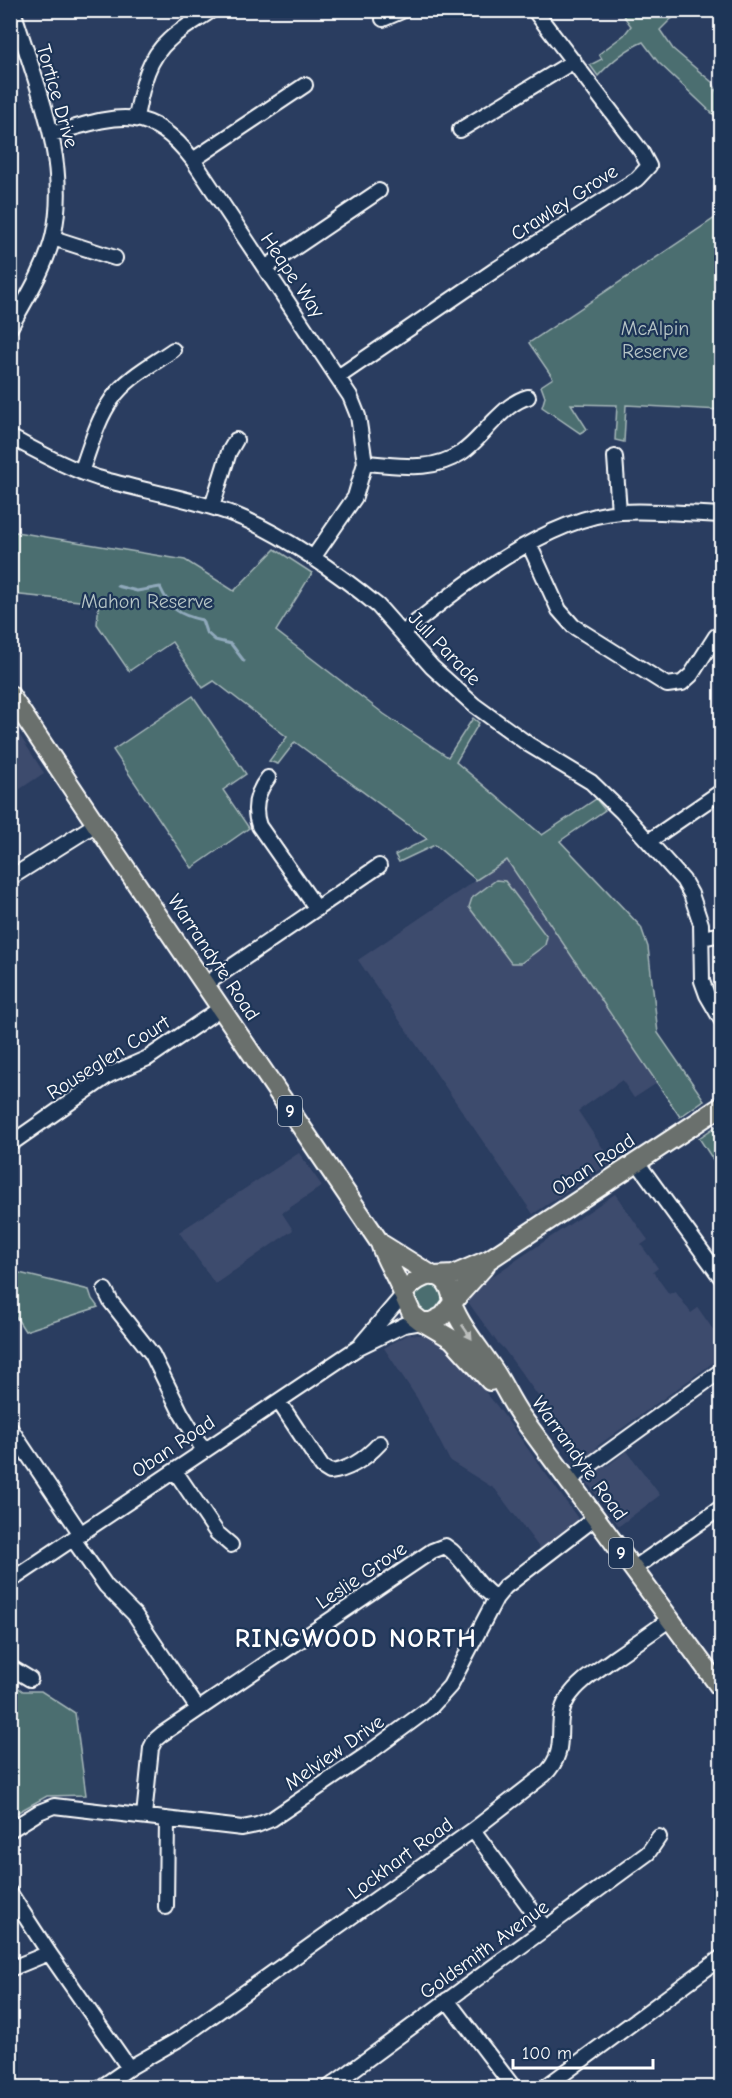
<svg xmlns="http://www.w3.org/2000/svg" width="732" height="2098" viewBox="0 0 732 2098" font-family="'Comic Neue',sans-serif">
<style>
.built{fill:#3e4b6d}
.green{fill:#4b6e70;stroke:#a5b6b8;stroke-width:1.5}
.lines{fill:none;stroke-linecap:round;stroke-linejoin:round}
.stream{stroke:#90a9bb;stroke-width:3}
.minor-casing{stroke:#fff;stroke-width:18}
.major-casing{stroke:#fff;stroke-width:22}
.minor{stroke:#1d3557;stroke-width:14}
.major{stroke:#6a706d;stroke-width:18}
.oneway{fill:#bcbfbd}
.labels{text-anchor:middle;stroke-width:4.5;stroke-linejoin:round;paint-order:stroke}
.shield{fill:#1d3557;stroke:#bbc2cd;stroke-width:1.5}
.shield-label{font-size:18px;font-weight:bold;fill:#fff}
.street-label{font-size:20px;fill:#fff;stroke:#1d3557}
.park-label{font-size:20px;fill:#b7c5c6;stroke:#1d3557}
.district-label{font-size:26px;font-weight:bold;letter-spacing:1.5px;fill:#fff;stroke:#1d3557}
</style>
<rect width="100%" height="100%" fill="#2a3d60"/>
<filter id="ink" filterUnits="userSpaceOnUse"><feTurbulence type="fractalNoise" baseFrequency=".0167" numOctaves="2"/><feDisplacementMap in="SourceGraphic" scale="12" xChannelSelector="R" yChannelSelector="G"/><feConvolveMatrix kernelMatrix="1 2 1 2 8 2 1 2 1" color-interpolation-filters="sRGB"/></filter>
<g filter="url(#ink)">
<path class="built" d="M13,725L44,773L11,795L10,727Z
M507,859L657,1083L634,1098L622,1080L578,1111L612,1162L533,1214L358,960Z
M299,1153L322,1186L282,1213L293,1230L215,1284L179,1232Z
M615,1194L648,1240L641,1245L658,1268L653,1272L669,1294L675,1291L691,1313L698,1308L721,1341V1357L596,1447L597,1450L584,1459L504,1349L497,1342L468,1302L470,1295L481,1284Z
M409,1334L434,1336L466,1369L497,1406L579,1520L541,1550L495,1489L450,1461L417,1398L384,1348Z
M627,1451L660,1495L619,1526L586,1481L587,1475L600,1465L607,1466Z"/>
<path class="green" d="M620,11H647L649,13L656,11H683L670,20L660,30L673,49L713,83L721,101V128L715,116L658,62L643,42C626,49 611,62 598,76L590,65L602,59L599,54L624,35L631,26Z
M721,214V410L626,405L624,442L615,440L617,405L571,404L587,429L580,433L542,407L545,397L541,386L553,378L529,343Z
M10,531L185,560L234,591L275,549L312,573L276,631L384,714L448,757L473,718L479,723L456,762L542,835L596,799L605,810L560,841L641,927L648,947L658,1033L704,1100L680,1117L507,860L476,880L435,845L399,862L395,855L427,839L295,742L278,764L269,761L287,737L214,681L203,688L172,642L129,671L97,624L99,603L11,594Z
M193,696L246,774L223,790L249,828L192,868L113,750Z
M496,880L505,881L547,937L545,945L521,963H511L469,907L472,898Z
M721,1123V1172L699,1138Z
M11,1271L89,1290L92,1299L98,1307L25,1331L11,1309Z
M428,1281L444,1289V1308L425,1316L413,1306V1291Z
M13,1684L23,1691H41L75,1713L86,1795L47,1796L11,1816L10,1686Z"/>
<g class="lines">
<path class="stream" d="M117,586L137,591L160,587C170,609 179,615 202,620L206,632L215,640L231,644L244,661"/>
<defs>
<path id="minor" d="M383,19L404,10
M136,117C142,89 146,60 169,40C181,28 198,20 212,10
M460,130L574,61
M51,134C114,117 147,100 193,160L350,396L358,416L365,463L355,497L313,558
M193,160L305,85
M53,238L115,258
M265,268L379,191
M10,328C26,299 45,269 53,237C71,161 35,82 13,10
M338,377L495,270L637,179L649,166L641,151L534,10
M10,437C39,452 67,468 98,478C143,491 191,498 235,515C283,534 338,573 378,606L432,667L474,705L528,744L591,782L622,812L683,880L691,894L701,924L702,981L707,995L722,1021
M615,457L619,512
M365,463C399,465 430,473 461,453C472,446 482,434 491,424C502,413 513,401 528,397
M81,472C90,448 97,420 112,399C126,378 153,364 173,350
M212,507L229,452L236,440
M529,544L559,610L573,626L667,685L682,683L691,675L716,636
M403,633C458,588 547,517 621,512C654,510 688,514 722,515
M268,778C256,793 253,809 259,826L317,909
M649,841L722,791
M10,878L96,824
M702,938L722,934
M206,984L379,866
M16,1140L109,1075L148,1058L221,1008
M637,1162L722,1279
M105,1290L111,1302L152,1354L181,1413L204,1451
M362,1343L403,1295
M279,1402L322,1467L330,1472C350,1470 367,1457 380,1443
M10,1428L81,1534
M175,1471L217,1533L231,1545
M568,1481L722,1370
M73,1539L106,1586L135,1615L198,1709
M633,1569L722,1507
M10,1581L359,1347L404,1325L422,1322
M10,1667L30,1679
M144,1816L151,1748L155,1740L162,1734L432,1551L445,1546C466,1559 474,1585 496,1598
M10,1830L39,1812L54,1806L242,1828L257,1825L272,1819L366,1755L431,1707L450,1686L496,1598L505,1587L595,1518
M473,1830L545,1928
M10,1893L49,1953L129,2068
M166,1907L167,1819
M10,1969L49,1953
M447,2000L514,2088
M100,2088L129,2068L181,2038L473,1830L544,1775C572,1749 551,1724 568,1698C579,1681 597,1671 613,1659C632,1646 651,1633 670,1619
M328,2088L648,1853L659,1837
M544,2088L722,1957"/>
<path id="major" d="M10,695L96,824L380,1243C385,1261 397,1276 403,1294
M380,1243L433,1276
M434,1276L453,1275L490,1259L722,1106
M453,1303C449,1267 422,1269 403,1294L412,1314L422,1322H431L443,1316L457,1297L485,1266
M452,1304C462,1329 480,1349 495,1372C504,1386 511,1402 521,1416L722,1690
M423,1322L452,1339L490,1381"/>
</defs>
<use href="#minor" class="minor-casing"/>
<use href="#major" class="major-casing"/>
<use href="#minor" class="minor"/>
<use href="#major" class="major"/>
</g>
<defs><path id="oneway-solid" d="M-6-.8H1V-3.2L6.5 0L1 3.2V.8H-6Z" transform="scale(1.5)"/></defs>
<use class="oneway" href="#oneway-solid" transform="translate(467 1332) rotate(55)"/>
</g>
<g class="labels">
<g class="shield">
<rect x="278" y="1096" width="24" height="30" rx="4.5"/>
<rect x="609" y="1538" width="24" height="30" rx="4.5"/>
</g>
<g class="shield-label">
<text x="290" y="1117">9</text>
<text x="621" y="1559">9</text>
</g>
<g class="street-label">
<text transform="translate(58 96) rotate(74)" y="7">Tortice Drive</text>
<text transform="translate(564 202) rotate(-33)" y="7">Crawley Grove</text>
<text transform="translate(293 275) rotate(56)" y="7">Heape Way</text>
<text transform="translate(445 648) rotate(46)" y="7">Jull Parade</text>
<text transform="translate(214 957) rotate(56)" y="7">Warrandyte Road</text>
<text transform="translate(108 1057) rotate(-32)" y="7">Rouseglen Court</text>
<text transform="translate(593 1164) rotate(-34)" y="7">Oban Road</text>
<text transform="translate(173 1446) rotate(-34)" y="7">Oban Road</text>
<text transform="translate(580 1458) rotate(54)" y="7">Warrandyte Road</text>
<text transform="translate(361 1575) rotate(-34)" y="7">Leslie Grove</text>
<text transform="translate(334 1752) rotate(-35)" y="7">Melview Drive</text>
<text transform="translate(400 1858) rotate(-36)" y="7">Lockhart Road</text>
<text transform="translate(484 1949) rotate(-36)" y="7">Goldsmith Avenue</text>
</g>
<g class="park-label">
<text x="655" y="335">McAlpin<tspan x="655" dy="23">Reserve</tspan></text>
<text x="147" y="608">Mahon Reserve</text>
</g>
<g class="district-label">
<text x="356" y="1647">RINGWOOD NORTH</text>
</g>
</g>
<rect width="732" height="2098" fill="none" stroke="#1d3557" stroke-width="36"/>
<rect x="18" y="18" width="696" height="2062" fill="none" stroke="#fff" stroke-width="2" filter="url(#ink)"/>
<path d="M513 2059v9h140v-9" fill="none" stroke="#ffffff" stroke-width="3"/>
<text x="522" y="2059" font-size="18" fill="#ffffff" stroke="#1d3557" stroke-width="4.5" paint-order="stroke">100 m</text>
</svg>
